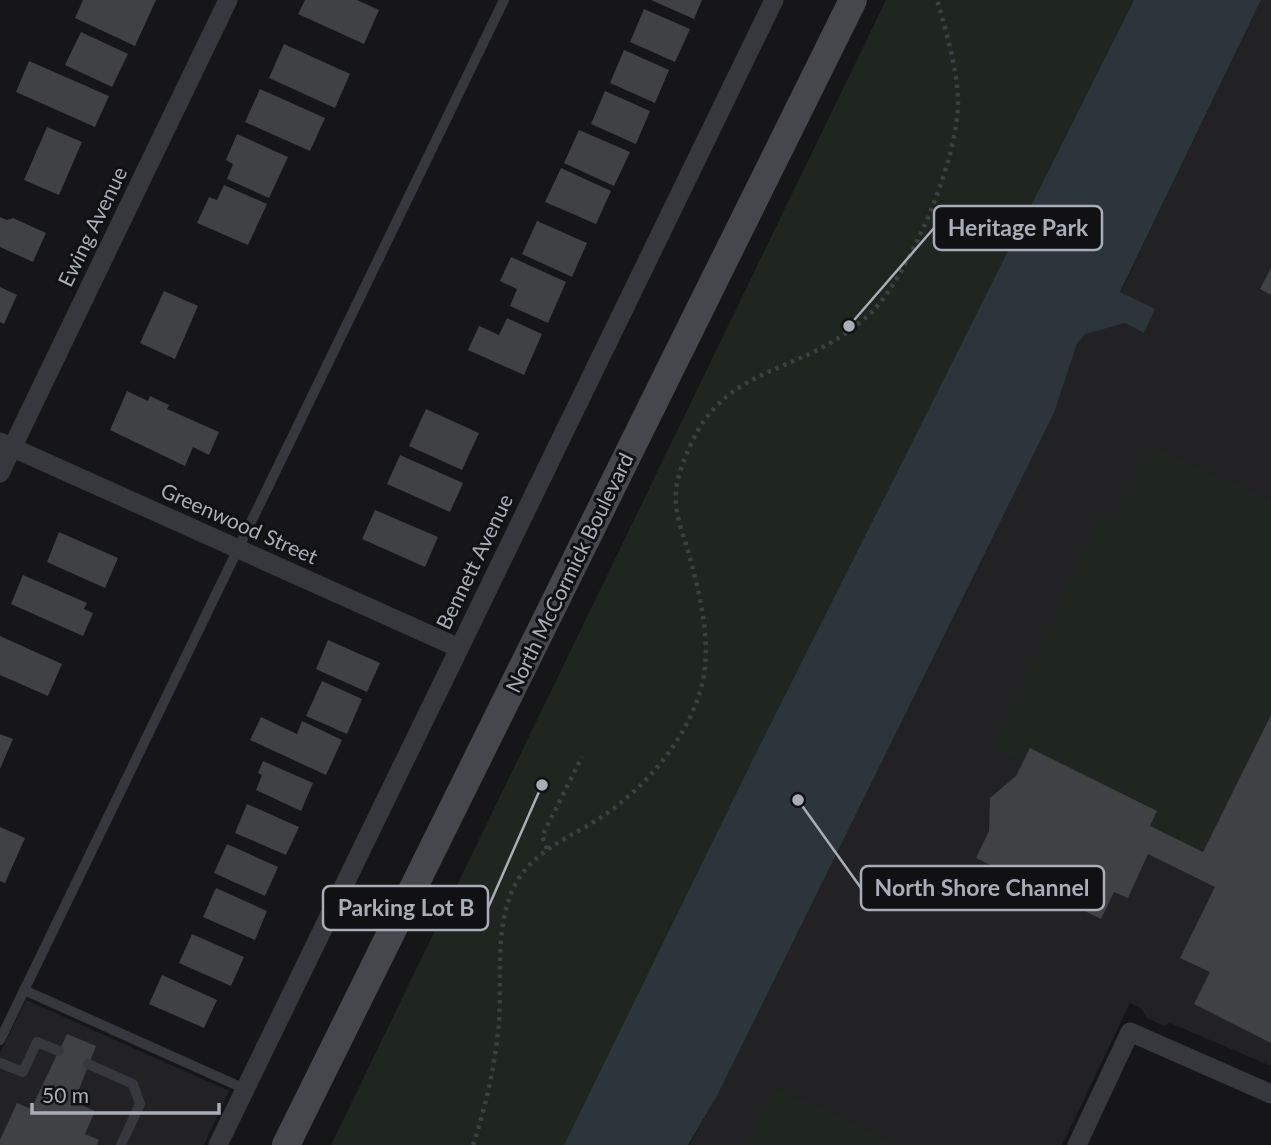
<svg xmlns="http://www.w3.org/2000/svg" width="1271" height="1145" viewBox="0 0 1271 1145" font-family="Lato,sans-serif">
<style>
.built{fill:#222225}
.green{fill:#1e261f}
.water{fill:#2c353c}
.building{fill:#404145}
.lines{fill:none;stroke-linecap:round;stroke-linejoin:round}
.path{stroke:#3d3f44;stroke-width:4.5;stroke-dasharray:3.5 5;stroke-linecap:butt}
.service{stroke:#37383d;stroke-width:10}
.minor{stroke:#37383d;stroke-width:19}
.secondary{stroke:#45474d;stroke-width:28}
.labels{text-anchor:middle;stroke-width:6;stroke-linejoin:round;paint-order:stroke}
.street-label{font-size:21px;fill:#a8adb8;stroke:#111113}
.leader{fill:none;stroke:#a8adb8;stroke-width:2.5}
.callout-dot{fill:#a8adb8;stroke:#111113;stroke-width:2.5}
.callout{fill:#111113;stroke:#a8adb8;stroke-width:2.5}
.callout-label{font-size:23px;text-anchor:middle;font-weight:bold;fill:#a8adb8}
</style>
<rect width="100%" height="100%" fill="#161618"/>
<path class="built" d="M1261,0H1271V1066L1170,1023L1164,1026L1147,1018L1141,1008L1130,1003L1062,1145H689L717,1096L1054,413L1077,344L1085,333L1125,323L1144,333L1120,293Z
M26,1000L229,1091L204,1145H0V1053Z"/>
<path class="green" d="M886,0H1134L752,761L564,1145H331Z
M1151,446L1271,501V715L1203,852L1150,826L1157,810L1031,748L1023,763L992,748L1102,515L1113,519Z
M775,1087L898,1145H748Z"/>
<path class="water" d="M1134,0H1261L1120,292L1155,309L1144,333L1125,323L1085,334L1077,344L1054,413L717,1096L688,1145H564L752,761Z"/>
<path class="building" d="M83,0H156L135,46L75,18Z
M305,0H357L379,10L364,44L298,14Z
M651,0H702L694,19Z
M644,9L690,29L675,62L630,42Z
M81,32L128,54L112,87L65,65Z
M284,44L350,74L335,108L269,78Z
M624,50L669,70L655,103L610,83Z
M29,61L109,96L95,127L16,92Z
M260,89L325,118L310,151L245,122Z
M605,91L650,111L636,144L591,124Z
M47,127L82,142L59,195L24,180Z
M579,130L630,152L614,186L564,163Z
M237,134L288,157L269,198L227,179L233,164L226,160Z
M561,168L611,191L596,224L545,202Z
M224,185L267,204L248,245L197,223L209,197L217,200Z
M0,217L7,220L13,218L46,233L33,262L0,247Z
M537,221L587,243L572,277L522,254Z
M511,257L566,282L548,323L510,306L517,289L500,281Z
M1271,268V295L1260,289Z
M0,287L17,295L4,324L0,322Z
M164,291L198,306L175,359L140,343Z
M507,318L542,334L524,375L468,350L479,326L499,335Z
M127,391L148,401L150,396L169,405L167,409L219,432L209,455L193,447L185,466L110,430Z
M426,409L479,433L462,470L409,446Z
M400,455L463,483L450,512L387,484Z
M375,510L438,537L425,567L362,539Z
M59,532L118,558L105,588L47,562Z
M23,575L87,603L84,609L93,613L83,636L11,604Z
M0,636L62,664L48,696L0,675Z
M328,640L380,663L367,692L316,669Z
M322,681L362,699L347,734L306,716Z
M1271,715V1043L1194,1004L1210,972L1180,958L1215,887L1148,854L1128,898L1114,892L1101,919L976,858L989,831L990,798L1016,776L1030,748L1157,811L1150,826L1203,852Z
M261,717L297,734L302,721L342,740L326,775L250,740Z
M0,734L13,739L0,769Z
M263,761L313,783L301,811L256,790L262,775L258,773Z
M247,804L299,827L286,855L235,833Z
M0,827L25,838L5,883L0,881Z
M227,844L278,867L265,896L214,873Z
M216,888L267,911L255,940L203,917Z
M192,934L244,957L231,986L179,963Z
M162,975L217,1000L204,1028L149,1004Z
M67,1034L96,1046L74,1102L95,1111L85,1134L99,1140L97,1145H0V1140L17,1103L31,1109Z"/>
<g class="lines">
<path class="path" d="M547,849L542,836L582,757
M473,1145C485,1109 494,1070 498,1032C504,983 491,922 519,878C538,849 572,836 600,818C644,789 684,743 700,692C714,647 700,595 688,551C682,532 674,511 676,491C677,476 684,460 690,446C724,370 786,375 846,333C854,327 865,319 872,312C912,269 959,158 958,100C957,66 946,32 937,0"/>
<path class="service" d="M24,990L245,1089
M0,1040L504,0
M0,1063L23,1072L37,1042L59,1051
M88,1064L133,1084L140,1104L121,1145"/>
<path class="minor" d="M0,442L459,648
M0,473L228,0
M218,1145L774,0
M1077,1145L1130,1032L1271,1094"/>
<path class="secondary" d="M286,1145L853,0"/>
</g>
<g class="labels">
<g class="street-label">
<text transform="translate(93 227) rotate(-64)" y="7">Ewing Avenue</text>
<text transform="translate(239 524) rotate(24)" y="7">Greenwood Street</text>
<text transform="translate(475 562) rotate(-64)" y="7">Bennett Avenue</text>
<text transform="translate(570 573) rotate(-64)" y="7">North McCormick Boulevard</text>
</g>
</g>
<path class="leader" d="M849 326L934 228M798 800L861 888M542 785L488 908"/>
<g class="callout-dot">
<circle cx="849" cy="326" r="7"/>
<circle cx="798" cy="800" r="7"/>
<circle cx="542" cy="785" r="7"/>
</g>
<g class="callout">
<rect x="934" y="206" width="168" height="44" rx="7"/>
<rect x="861" y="866" width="243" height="44" rx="7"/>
<rect x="323" y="886" width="165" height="44" rx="7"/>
</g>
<g class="callout-label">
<text x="1018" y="236">Heritage Park</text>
<text x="982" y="896">North Shore Channel</text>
<text x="406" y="916">Parking Lot B</text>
</g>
<path d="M32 1103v10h187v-10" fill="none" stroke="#a8adb8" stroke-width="3.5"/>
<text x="42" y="1103" font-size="21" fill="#a8adb8" stroke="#111113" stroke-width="5" paint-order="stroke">50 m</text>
</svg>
